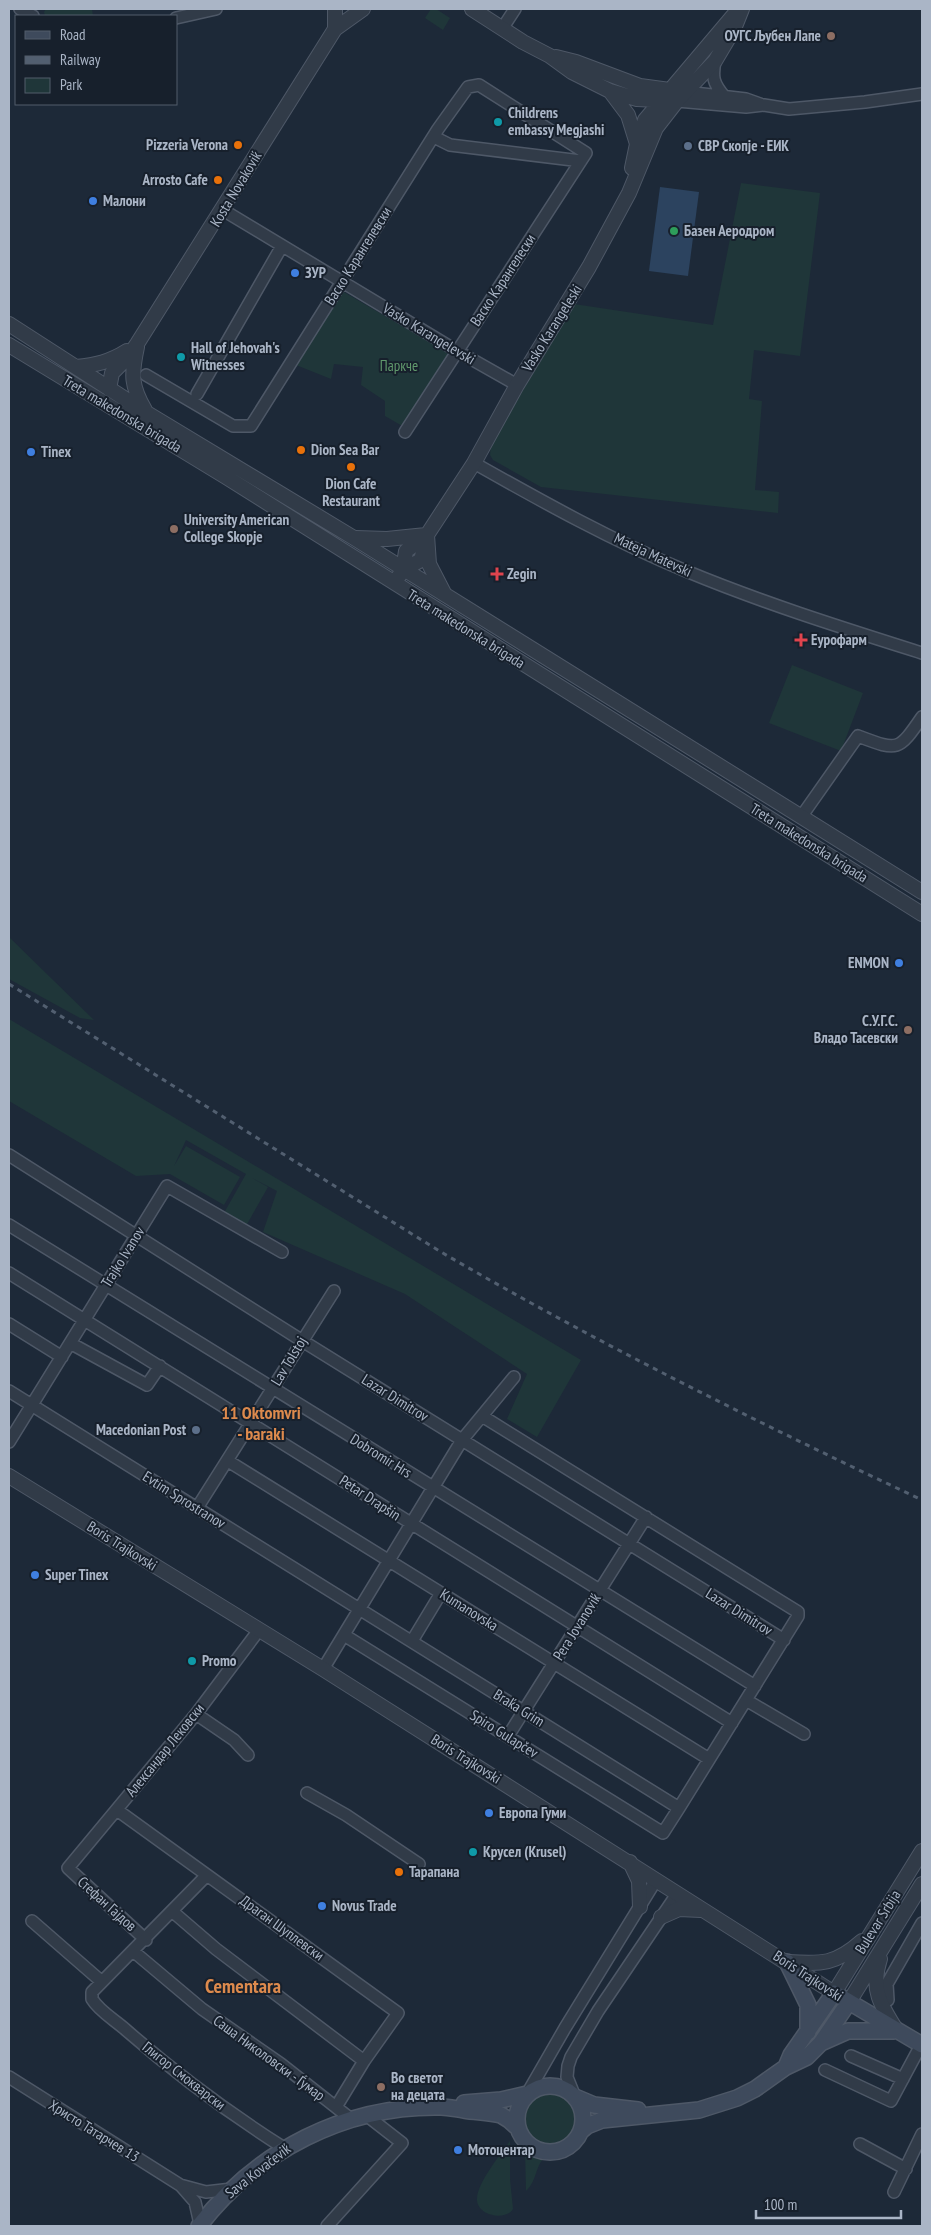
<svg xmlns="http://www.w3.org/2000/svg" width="931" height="2235" viewBox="0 0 931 2235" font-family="'PT Sans Narrow',sans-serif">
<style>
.green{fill:#1f3639}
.water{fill:#2c435f}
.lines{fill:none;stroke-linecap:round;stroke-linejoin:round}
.minor-casing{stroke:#4e5867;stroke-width:14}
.tertiary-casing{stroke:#4e5867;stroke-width:16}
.secondary-casing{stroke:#4e5867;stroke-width:18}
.minor{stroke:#313b48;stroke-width:11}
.tertiary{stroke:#313b48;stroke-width:14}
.secondary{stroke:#3e4a5c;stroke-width:15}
.rail{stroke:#525f70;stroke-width:3;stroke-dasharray:5 5;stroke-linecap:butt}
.education-dot{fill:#8d6e63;stroke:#17202c;stroke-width:2}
.culture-dot{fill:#0f9aa8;stroke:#17202c;stroke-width:2}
.food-dot{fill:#e8710a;stroke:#17202c;stroke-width:2}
.service-dot{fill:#5c6f8a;stroke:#17202c;stroke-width:2}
.shop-dot{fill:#3f7fe0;stroke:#17202c;stroke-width:2}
.leisure-dot{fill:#2e9e5b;stroke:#17202c;stroke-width:2}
.health-dot{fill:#e0444e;stroke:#17202c;stroke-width:2}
.labels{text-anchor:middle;stroke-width:4;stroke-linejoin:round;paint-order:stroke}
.poi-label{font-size:15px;font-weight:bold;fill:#aab5c6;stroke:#17202c;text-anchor:start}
.street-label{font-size:15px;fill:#aab5c6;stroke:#17202c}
.park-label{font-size:15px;fill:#60986c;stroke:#17202c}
.quarter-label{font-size:18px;font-weight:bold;fill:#dd8a4d;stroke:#17202c}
.district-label{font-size:20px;font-weight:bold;fill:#dd8a4d;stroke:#17202c}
</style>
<rect width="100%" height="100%" fill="#1d2938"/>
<path class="green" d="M46,9H92L93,16H45L44,12Z
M431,9H436L450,18L443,30L425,18Z
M741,183L820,193L800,356L754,350L749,399L762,401L755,490L779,492L778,513L541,487L493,460L490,455L491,444L574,304L713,325Z
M342,291L450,354L404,427L385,416V401L361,385L363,367L334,364L331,379L296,365Z
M792,665L863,693L841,751L769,723Z
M9,937L94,1020L80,1018L9,979Z
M9,1019L581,1360L537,1437L507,1419L527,1374L405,1294L263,1232L277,1191L252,1178L268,1187L246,1226L224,1213L246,1174L186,1140L174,1166L186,1146L240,1177L224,1205L170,1174L136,1176L9,1101Z
M524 2118a26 26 0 1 1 52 0a26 26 0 1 1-52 0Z
M510,2141V2179L513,2209C505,2222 476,2215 477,2199C477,2183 501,2154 510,2141Z
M525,2150L536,2156L545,2157C535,2166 537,2181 526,2191Z"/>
<path class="water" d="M660,187L699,192L688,276L649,271Z"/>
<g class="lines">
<defs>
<path id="minor" d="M20,9L33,16
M176,18L216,9
M502,29L515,9
M715,61C712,77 713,83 724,96
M686,92L746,99L760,104
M677,101L746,107L764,105L789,109L865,102L922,94
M434,137L450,145L581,161
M223,210L457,351L517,385
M146,375L233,426H251L438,129L468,87L479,85L586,153L405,432
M197,394L282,246
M474,463C543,502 613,541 686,571C763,603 843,628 922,653
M801,817L858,736C898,751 898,752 922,717
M9,1155L301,1340L784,1640
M9,1225L755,1686
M9,1273L732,1723
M9,1324L62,1357
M70,1343L147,1385L160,1366
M9,1391L679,1808
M9,1442L167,1186L282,1252
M228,1461L709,1759
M197,1508L334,1291
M344,1635L663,1833L679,1808L798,1616V1612L482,1416
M412,1641L441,1593
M323,1669L462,1440L514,1377
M746,1700L804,1734
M196,1714L234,1740L248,1755
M508,1736L646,1517
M307,1793L346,1815L419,1864
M117,1810L398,2013L364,2061L336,2107
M207,1875L92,1992V1999C99,2011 115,2020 126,2030C175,2073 229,2113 284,2148
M173,1912L216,1949L364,2061
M32,1921L102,1982
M146,1940L68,1868L196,1714L259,1630
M133,1951L202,2009L281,2064L351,2119
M888,2000L887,1984L922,1923
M851,2056L903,2079
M825,2070L891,2101L921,2045
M9,2077L180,2185L206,2192L232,2189
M527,2094L565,2028L656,1880
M575,2097L567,2077L568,2066L571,2057L598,2011L677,1894
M860,2144L906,2169
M181,2186L195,2202L200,2224
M894,2192L922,2134
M327,2226L402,2143L366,2115"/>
<path id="tertiary" d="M472,9L523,42L550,56L572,72L610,91L637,99L677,101
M335,29V9
M556,57L576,62L640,86L677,91
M610,91L628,115L637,144
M632,168L637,144L645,120L738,10
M9,324L147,413L354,538L922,892
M9,345L226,477L922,914
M137,347C131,375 131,386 145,410
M76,367C95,365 110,362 127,351
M109,389L112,373L128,357L137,344L335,29L363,9
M427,535L429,564L445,595
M356,538L387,539L426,535
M403,570L406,551L427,535L474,463L517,385L589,267L629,193L656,128L677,101L715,61L734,29L742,9
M399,576L403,570L421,560L425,545
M9,1476L323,1669L834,1993L922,1851
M630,1862L639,1881L640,1907
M661,1917L679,1909L701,1910
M880,1959C870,1989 881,2006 897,2031
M787,1962C822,1964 835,1965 862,1941
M849,2002L922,1884"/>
<path id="secondary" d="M787,1962L808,2005V2032
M821,2043L848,2031H894
M786,2067L791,2055L834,1993L922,2045
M517 2119a33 33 0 1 1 66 0a33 33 0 1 1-66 0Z
M575,2097L594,2105L638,2110
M464,2103L501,2100L527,2094
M581,2131L587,2126L602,2120L699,2110L737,2098L755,2089L786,2067L807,2057L821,2043L849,2002
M199,2226C257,2151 345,2105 441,2107C449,2107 456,2109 464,2110C476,2112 489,2112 501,2115L509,2120L518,2128"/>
</defs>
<use href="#minor" class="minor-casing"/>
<use href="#tertiary" class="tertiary-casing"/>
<use href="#secondary" class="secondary-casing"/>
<use href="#minor" class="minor"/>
<use href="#tertiary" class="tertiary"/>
<use href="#secondary" class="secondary"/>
<path class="rail" d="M9,984L441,1252C597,1343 759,1423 922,1500"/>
</g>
<g class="education-dot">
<circle cx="831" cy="36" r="5"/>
<circle cx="174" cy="529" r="5"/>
<circle cx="908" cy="1030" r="5"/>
<circle cx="381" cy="2087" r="5"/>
</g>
<g class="culture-dot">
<circle cx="498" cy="122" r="5"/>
<circle cx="181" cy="357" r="5"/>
<circle cx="192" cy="1661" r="5"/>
<circle cx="473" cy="1852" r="5"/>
</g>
<g class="food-dot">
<circle cx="238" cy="145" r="5"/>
<circle cx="218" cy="180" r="5"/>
<circle cx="301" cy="450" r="5"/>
<circle cx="351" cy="467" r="5"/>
<circle cx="399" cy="1872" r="5"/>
</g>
<g class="service-dot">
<circle cx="688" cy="146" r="5"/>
<circle cx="196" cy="1430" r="5"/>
</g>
<g class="shop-dot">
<circle cx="93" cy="201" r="5"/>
<circle cx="295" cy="273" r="5"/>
<circle cx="31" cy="452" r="5"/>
<circle cx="899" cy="963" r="5"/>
<circle cx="35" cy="1575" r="5"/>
<circle cx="489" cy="1813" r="5"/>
<circle cx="322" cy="1906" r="5"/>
<circle cx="458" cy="2150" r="5"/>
</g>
<circle class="leisure-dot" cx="674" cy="231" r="5"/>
<g class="health-dot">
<path d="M494.5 566.5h5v5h5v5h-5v5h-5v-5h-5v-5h5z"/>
<path d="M798.5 632.5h5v5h5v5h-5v5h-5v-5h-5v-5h5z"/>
</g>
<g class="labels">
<g class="poi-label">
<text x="821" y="41" text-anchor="end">ОУГС Љубен Лапе</text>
<text x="508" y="118">Childrens<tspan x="508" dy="17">embassy Megjashi</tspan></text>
<text x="228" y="150" text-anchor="end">Pizzeria Verona</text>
<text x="698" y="151">СВР Скопје - ЕИК</text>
<text x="208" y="185" text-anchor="end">Arrosto Cafe</text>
<text x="103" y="206">Малони</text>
<text x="684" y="236">Базен Аеродром</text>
<text x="305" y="278">ЗУР</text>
<text x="191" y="353">Hall of Jehovah's<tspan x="191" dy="17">Witnesses</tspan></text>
<text x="311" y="455">Dion Sea Bar</text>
<text x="41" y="457">Tinex</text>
<text x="351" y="489" text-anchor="middle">Dion Cafe<tspan x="351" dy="17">Restaurant</tspan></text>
<text x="184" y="525">University American<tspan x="184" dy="17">College Skopje</tspan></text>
<text x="507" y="579">Zegin</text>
<text x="811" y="645">Еурофарм</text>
<text x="889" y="968" text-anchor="end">ENMON</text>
<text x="898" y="1026" text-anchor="end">С.У.Г.С.<tspan x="898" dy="17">Владо Тасевски</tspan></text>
<text x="186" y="1435" text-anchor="end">Macedonian Post</text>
<text x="45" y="1580">Super Tinex</text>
<text x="202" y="1666">Promo</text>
<text x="499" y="1818">Европа Гуми</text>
<text x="483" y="1857">Крусел (Krusel)</text>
<text x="409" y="1877">Тарапана</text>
<text x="332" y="1911">Novus Trade</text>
<text x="391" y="2083">Во светот<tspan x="391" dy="17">на децата</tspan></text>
<text x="468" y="2155">Мотоцентар</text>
</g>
<g class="street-label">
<text transform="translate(236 189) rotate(-59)" y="5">Kosta Novakoviḱ</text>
<text transform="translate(358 256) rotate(-58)" y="5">Васко Карангелевски</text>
<text transform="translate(503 280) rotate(-57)" y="5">Васко Карангелески</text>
<text transform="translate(552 328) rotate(-58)" y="5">Vasko Karangeleski</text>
<text transform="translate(429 334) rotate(31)" y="5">Vasko Karangelevski</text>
<text transform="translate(122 414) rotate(31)" y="5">Treta makedonska brigada</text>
<text transform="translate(653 555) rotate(25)" y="5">Mateja Matevski</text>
<text transform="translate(466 629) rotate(32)" y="5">Treta makedonska brigada</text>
<text transform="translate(809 843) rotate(32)" y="5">Treta makedonska brigada</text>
<text transform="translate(123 1257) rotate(-58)" y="5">Trajko Ivanov</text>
<text transform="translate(289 1361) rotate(-59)" y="5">Lav Tolstoj</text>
<text transform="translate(395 1398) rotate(32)" y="5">Lazar Dimitrov</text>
<text transform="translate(381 1456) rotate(32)" y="5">Dobromir Hrs</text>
<text transform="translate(370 1498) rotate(33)" y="5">Petar Drapšin</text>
<text transform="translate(184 1500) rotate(32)" y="5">Evtim Sprostranov</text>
<text transform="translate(122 1546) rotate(32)" y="5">Boris Trajkovski</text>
<text transform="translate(469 1610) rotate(32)" y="5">Kumanovska</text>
<text transform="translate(739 1612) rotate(32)" y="5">Lazar Dimitrov</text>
<text transform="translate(577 1627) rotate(-58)" y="5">Pera Jovanoviḱ</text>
<text transform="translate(519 1708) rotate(32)" y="5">Braḱa Grim</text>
<text transform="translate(504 1734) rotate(32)" y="5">Spiro Gulapčev</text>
<text transform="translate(165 1750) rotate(-51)" y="5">Александар Лековски</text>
<text transform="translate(466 1759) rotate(32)" y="5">Boris Trajkovski</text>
<text transform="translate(107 1904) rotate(42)" y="5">Стефан Гајдов</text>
<text transform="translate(878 1922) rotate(-58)" y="5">Bulevar Srbija</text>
<text transform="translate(282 1928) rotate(36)" y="5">Драган Шуплевски</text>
<text transform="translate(808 1976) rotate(33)" y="5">Boris Trajkovski</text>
<text transform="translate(269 2058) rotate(36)" y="5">Саша Николовски - Ѓумар</text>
<text transform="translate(184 2076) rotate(38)" y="5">Глигор Смокварски</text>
<text transform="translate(94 2131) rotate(32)" y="5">Христо Татарчев 13</text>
<text transform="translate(258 2171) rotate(-38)" y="5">Sava Kovačeviḱ</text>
</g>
<g class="park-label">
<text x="399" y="371">Паркче</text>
</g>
<g class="quarter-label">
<text x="261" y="1419">11 Oktomvri<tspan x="261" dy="21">- baraki</tspan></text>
</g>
<g class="district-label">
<text x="243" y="1993">Cementara</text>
</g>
</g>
<rect width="931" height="2235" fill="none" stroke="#aab5c6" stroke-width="20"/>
<rect x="15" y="15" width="162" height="90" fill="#17202c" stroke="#525c6a"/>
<rect x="25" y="31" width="25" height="8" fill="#3e4a5c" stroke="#525c6a"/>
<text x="60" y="40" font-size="15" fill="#aab5c6">Road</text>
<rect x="25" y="56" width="25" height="8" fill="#525f70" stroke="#525c6a"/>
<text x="60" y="65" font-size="15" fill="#aab5c6">Railway</text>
<rect x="25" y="78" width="25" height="15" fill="#1f3639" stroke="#525c6a"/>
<text x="60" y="90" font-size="15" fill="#aab5c6">Park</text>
<path d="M756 2210v8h145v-8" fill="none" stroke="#aab5c6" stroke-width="2.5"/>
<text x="764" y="2210" font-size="15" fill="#aab5c6" stroke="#17202c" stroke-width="4" paint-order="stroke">100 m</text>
</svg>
